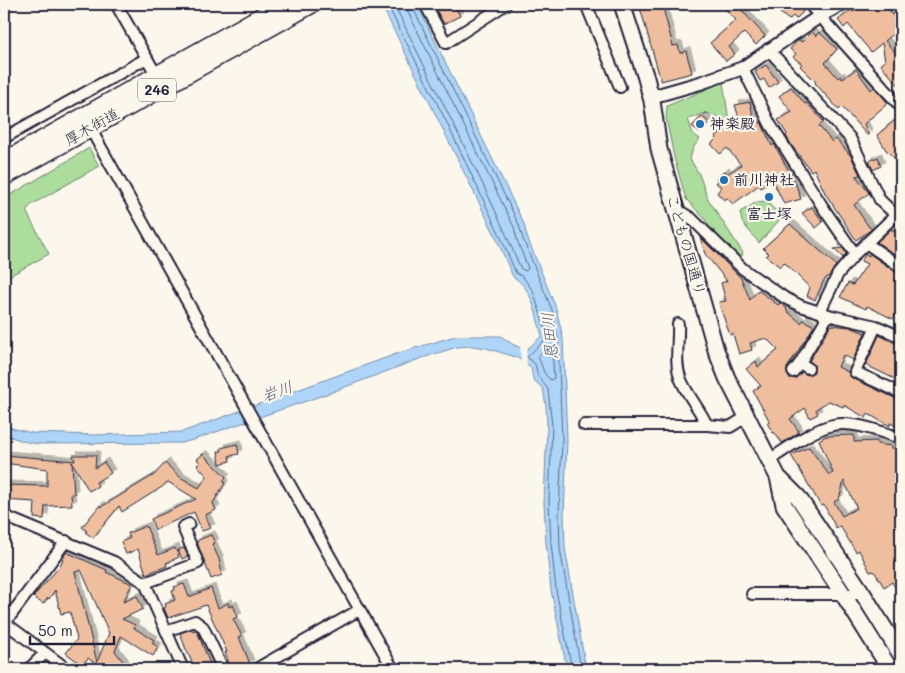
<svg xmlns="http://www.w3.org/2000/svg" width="905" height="673" viewBox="0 0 905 673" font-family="Mali,'Klee One',sans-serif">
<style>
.green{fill:#addd9c;stroke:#68806c}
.water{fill:#aed5f8;stroke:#768dac}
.pier{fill:#fbf7ec}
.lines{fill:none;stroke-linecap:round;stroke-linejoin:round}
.shore{stroke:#5a6a87;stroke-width:1}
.building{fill:#eebe9f;stroke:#22223b;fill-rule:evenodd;filter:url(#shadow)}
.minor-casing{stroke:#22223b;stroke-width:14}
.tertiary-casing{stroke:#22223b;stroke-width:16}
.secondary-casing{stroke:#22223b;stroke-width:19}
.trunk-casing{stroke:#22223b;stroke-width:21}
.minor{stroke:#fbf7ec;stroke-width:10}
.tertiary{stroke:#fbf7ec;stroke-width:12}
.secondary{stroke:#fbf7ec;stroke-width:15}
.trunk{stroke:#fbf7ec;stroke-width:18}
.poi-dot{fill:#1f6fb2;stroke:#fbf7ec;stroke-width:2}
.labels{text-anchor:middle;stroke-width:4.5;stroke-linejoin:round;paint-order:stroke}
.shield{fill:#fbf7ec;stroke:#636270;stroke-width:1}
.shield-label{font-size:14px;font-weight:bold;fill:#22223b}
.poi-label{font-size:15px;font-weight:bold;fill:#22223b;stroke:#fbf7ec;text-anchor:start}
.street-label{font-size:15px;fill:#22223b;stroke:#fbf7ec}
.water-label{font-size:16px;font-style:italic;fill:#4c5874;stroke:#fbf7ec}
</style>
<defs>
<filter id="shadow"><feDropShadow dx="4" dy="-4" stdDeviation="0" flood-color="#0004"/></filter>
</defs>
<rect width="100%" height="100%" fill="#fbf7ec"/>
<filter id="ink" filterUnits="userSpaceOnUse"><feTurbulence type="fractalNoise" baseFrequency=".02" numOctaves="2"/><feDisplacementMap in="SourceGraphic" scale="10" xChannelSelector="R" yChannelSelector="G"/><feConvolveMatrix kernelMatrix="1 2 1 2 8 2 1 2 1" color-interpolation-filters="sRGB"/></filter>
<g filter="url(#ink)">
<path class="green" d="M723,82L729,121L707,113L688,119L693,134L700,139L693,148L690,159L699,174L708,199L743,253L741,258L711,231L705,219L686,199L674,157L666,118L667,106Z
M89,148L99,166L31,205L26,211L49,254L4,279V199Z
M766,201L782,217L759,243L742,222L740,212L757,202Z"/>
<path class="water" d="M381,4H417L524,224L527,237L556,308L563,338L567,439L564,516L565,548L586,669H567L551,590L546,543L544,502L547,426L546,406L543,389L533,379L531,367L516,357L486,348L472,346L457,347L419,359L332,392L193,440L181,443L38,444L27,442L4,435V425L15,429L32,433L95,435L182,432L399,353L455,336H501L512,344L526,350L542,336C536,316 533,288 513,277L495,235Z"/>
<path class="pier" d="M520,345L526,347L527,368L521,363Z"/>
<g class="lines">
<path class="shore" d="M387,4L445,119L499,233L516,273L523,277L533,291L547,334L545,340L527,357L535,364L538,376L548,389L552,426L549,502L551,543L556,590L572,669
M394,4C436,92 483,178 521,269L526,271L528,268L517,240L514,227L407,10L406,4
M412,4L413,8L519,225L523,239L552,310L558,339L562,439L559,516L560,549L581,669
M549,346L552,348L554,378L551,380C542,374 543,366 538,357Z"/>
</g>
<path class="building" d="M433,4H454L460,16L444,24Z
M639,4H662L673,46L678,45L680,53L686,51L692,73L661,81Z
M720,4H736L765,36L756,45L744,33L729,47L735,54L726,61L710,43L736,20Z
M794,4L803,12L796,19L793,16L789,20L779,12L785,5L790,9Z
M864,4H885L901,26V28L885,41L901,59V88L881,65L885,61L882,43L871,52L848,24L844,28L838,20L851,10L853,12Z
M812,32L816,36L819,32L837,49L825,63L838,78L840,76L842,79L856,69L871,90L874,87L888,103L864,124L869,135H867L842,107L839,110L815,83L816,82L800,66L802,64L793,57L796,54L790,49L797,41L799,40L802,42Z
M766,65L778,82L769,88L764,79L760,81L755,72Z
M791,87L805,104L807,103L824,122L819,126L832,142L836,139L851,156L860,175L856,176L869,193L854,205L869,227L872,229L856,240L825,193L814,169L811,171L792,146L786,136L787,134L778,120L792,112L779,96Z
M750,102L755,124L761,122L772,146L774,144L795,182L801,199L784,204L772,179L761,188L759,185L733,204L727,198L724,200L717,193L721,187L716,183L719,181L716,179L725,171L727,174L741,165L727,148L720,154L711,144L717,138L716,136L739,118L735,105Z
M901,115V165L886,150L877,135Z
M702,116L709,123L698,132L692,126Z
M878,157L881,166L873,170L869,161Z
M812,207L823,222L816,228L802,213Z
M790,224L836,265L830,275L824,280L815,300L807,296L810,288L784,262L780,267L766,256L769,254L763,248Z
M898,226L901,227V235L895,244L901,248V259L877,242L891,229L893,231Z
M700,237L741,278L750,300L758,290L778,305L780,303L783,305L787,309L786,310L801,323L803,320L814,326L787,368V374L789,378H796L802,372L808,375L814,372V365L809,361L831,325L850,327L865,333L853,360L843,355L838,367L848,372L852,378L901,401V421L899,427L890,423V426L868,414L866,418L844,405L843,407L829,401L816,409L818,414L810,418L805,408L790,419L798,430V433L782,443L774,432L773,433L767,423L770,422L753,391L761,386L746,369L756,361L758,367L778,350L766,338L750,343L752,350L739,354L733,334L730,335L720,307L719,302L726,301L721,283L727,281L705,254Z
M843,248L846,254L843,258L834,249Z
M866,254L869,256L870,254L897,273L901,274V304L893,319L867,306L866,309L840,297L848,283L853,285L867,264L861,261Z
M879,335L901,346V382L866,365Z
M854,435V442L877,441V444L891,446V448L901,449L900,472H895L901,488V599L892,582L884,587L874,571L870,572L859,550L856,552L840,526L836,528L824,505L821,506L791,455L809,447L829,475L833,473L819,440L826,436ZM844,481L857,508L842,516L834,502L839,499Z
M237,444L239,454L229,456L230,461L220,464L218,451H222L221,448Z
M203,454L226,477L223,481L225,483L213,503L216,510L205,515L211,528L202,531L194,512L155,530L151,519L196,499L168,482L162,487L122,512L119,506L93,538L85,532L87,531L82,527L100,505L101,507L154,475L165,463L180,477L199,488L207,476L197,465L200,463L197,459Z
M4,455L75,461L73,455H96L95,468L104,462L111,473L96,482L98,486L89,491L72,462L74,494H71L72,505L45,506L44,519L34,518L35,502L4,500V485L47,486V469L4,463Z
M146,526L158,555L175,548L179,557L166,563L167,566L146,574L138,549L126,554L121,542L130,538L128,533Z
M211,535L215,543L212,544L219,559L222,575L211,579L197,542L198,540Z
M184,548L188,556L182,559L178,550Z
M66,552L107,570L106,572L132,584L123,602L137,596L143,609L122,619L135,625L134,628L154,640L152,643L158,647L153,656L121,636L115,651L125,664L117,669L111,663L106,669H103L88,658L82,665L66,653L77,639L70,612L61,614L55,590L49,599L48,598L43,604L33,597L60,566ZM81,570L109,633L97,662L75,572Z
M184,584L189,597L211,588L218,608L228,603L229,607L233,605L238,617L233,619L242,636L239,637L250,664L237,669H231L225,652H227L206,605L168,618L164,608L166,607L165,604L175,600L172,591L175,590L174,587Z
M189,630L197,631L212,669H195L185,647L180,633Z"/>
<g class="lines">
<defs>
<path id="minor" d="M116,4L157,76
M425,4L446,43L506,4
M586,4L620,87
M809,4L901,107
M768,49L850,138L880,200L901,220
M743,68L770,124L826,212L855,254
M90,128L393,669
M4,138L147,58
M676,209L691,218L743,269L785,298L801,306L832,316L876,326L901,337
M866,243L901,267
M678,324C679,343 674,363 681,380C688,396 700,410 707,425
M876,326L855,372L901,393
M808,368L800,363L826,319L822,313V307L838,274L855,254L901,210
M793,372L800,363
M584,425H707L730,427L746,417
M769,460C787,449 813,429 833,425C853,420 883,433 901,438
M4,516L114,562L145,583L183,669
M145,583L198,563L183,527L189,524
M752,594H863
M4,622L67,669
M5,623L66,541
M166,631L195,621L203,627L223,669
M29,669L45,653
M256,669L359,610"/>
<path id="tertiary" d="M651,97L700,83L743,68L820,16L842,4"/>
<path id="secondary" d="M622,4L646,78L652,101L659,149L676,209L716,350L727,378L778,477L798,497L863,594L901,655
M778,477L784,505L843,594L890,669"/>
<path id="trunk" d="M4,162L284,4
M4,176L311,4"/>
</defs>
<use href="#minor" class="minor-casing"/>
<use href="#tertiary" class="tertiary-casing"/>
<use href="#secondary" class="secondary-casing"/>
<use href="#trunk" class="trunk-casing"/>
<use href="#minor" class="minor"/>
<use href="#tertiary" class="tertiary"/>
<use href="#secondary" class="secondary"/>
<use href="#trunk" class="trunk"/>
</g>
</g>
<g class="poi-dot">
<circle cx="700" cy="124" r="5"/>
<circle cx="724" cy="180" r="5"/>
<circle cx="769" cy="197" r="5"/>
</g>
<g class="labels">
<rect class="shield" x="138" y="78.5" width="38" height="23" rx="4"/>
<g class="shield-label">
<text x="157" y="95">246</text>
</g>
<g class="poi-label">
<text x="710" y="129">神楽殿</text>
<text x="734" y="185">前川神社</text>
<text x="769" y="219" text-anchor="middle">富士塚</text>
</g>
<g class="street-label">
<text transform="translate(92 127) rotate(-29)" y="5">厚木街道</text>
<text transform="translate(686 245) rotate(74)" y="5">こどもの国通り</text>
</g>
<g class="water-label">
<text transform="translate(549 336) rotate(-96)" y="6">恩田川</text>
<text transform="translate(277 391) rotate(-20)" y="6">岩川</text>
</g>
</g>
<rect width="905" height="673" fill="none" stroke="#fbf7ec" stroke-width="20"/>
<rect x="10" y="10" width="885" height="653" fill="none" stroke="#22223b" stroke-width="2" filter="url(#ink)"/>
<path d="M30 636v8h84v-8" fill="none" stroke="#22223b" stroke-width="2.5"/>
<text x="38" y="636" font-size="15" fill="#22223b" stroke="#fbf7ec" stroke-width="4" paint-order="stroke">50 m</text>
</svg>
